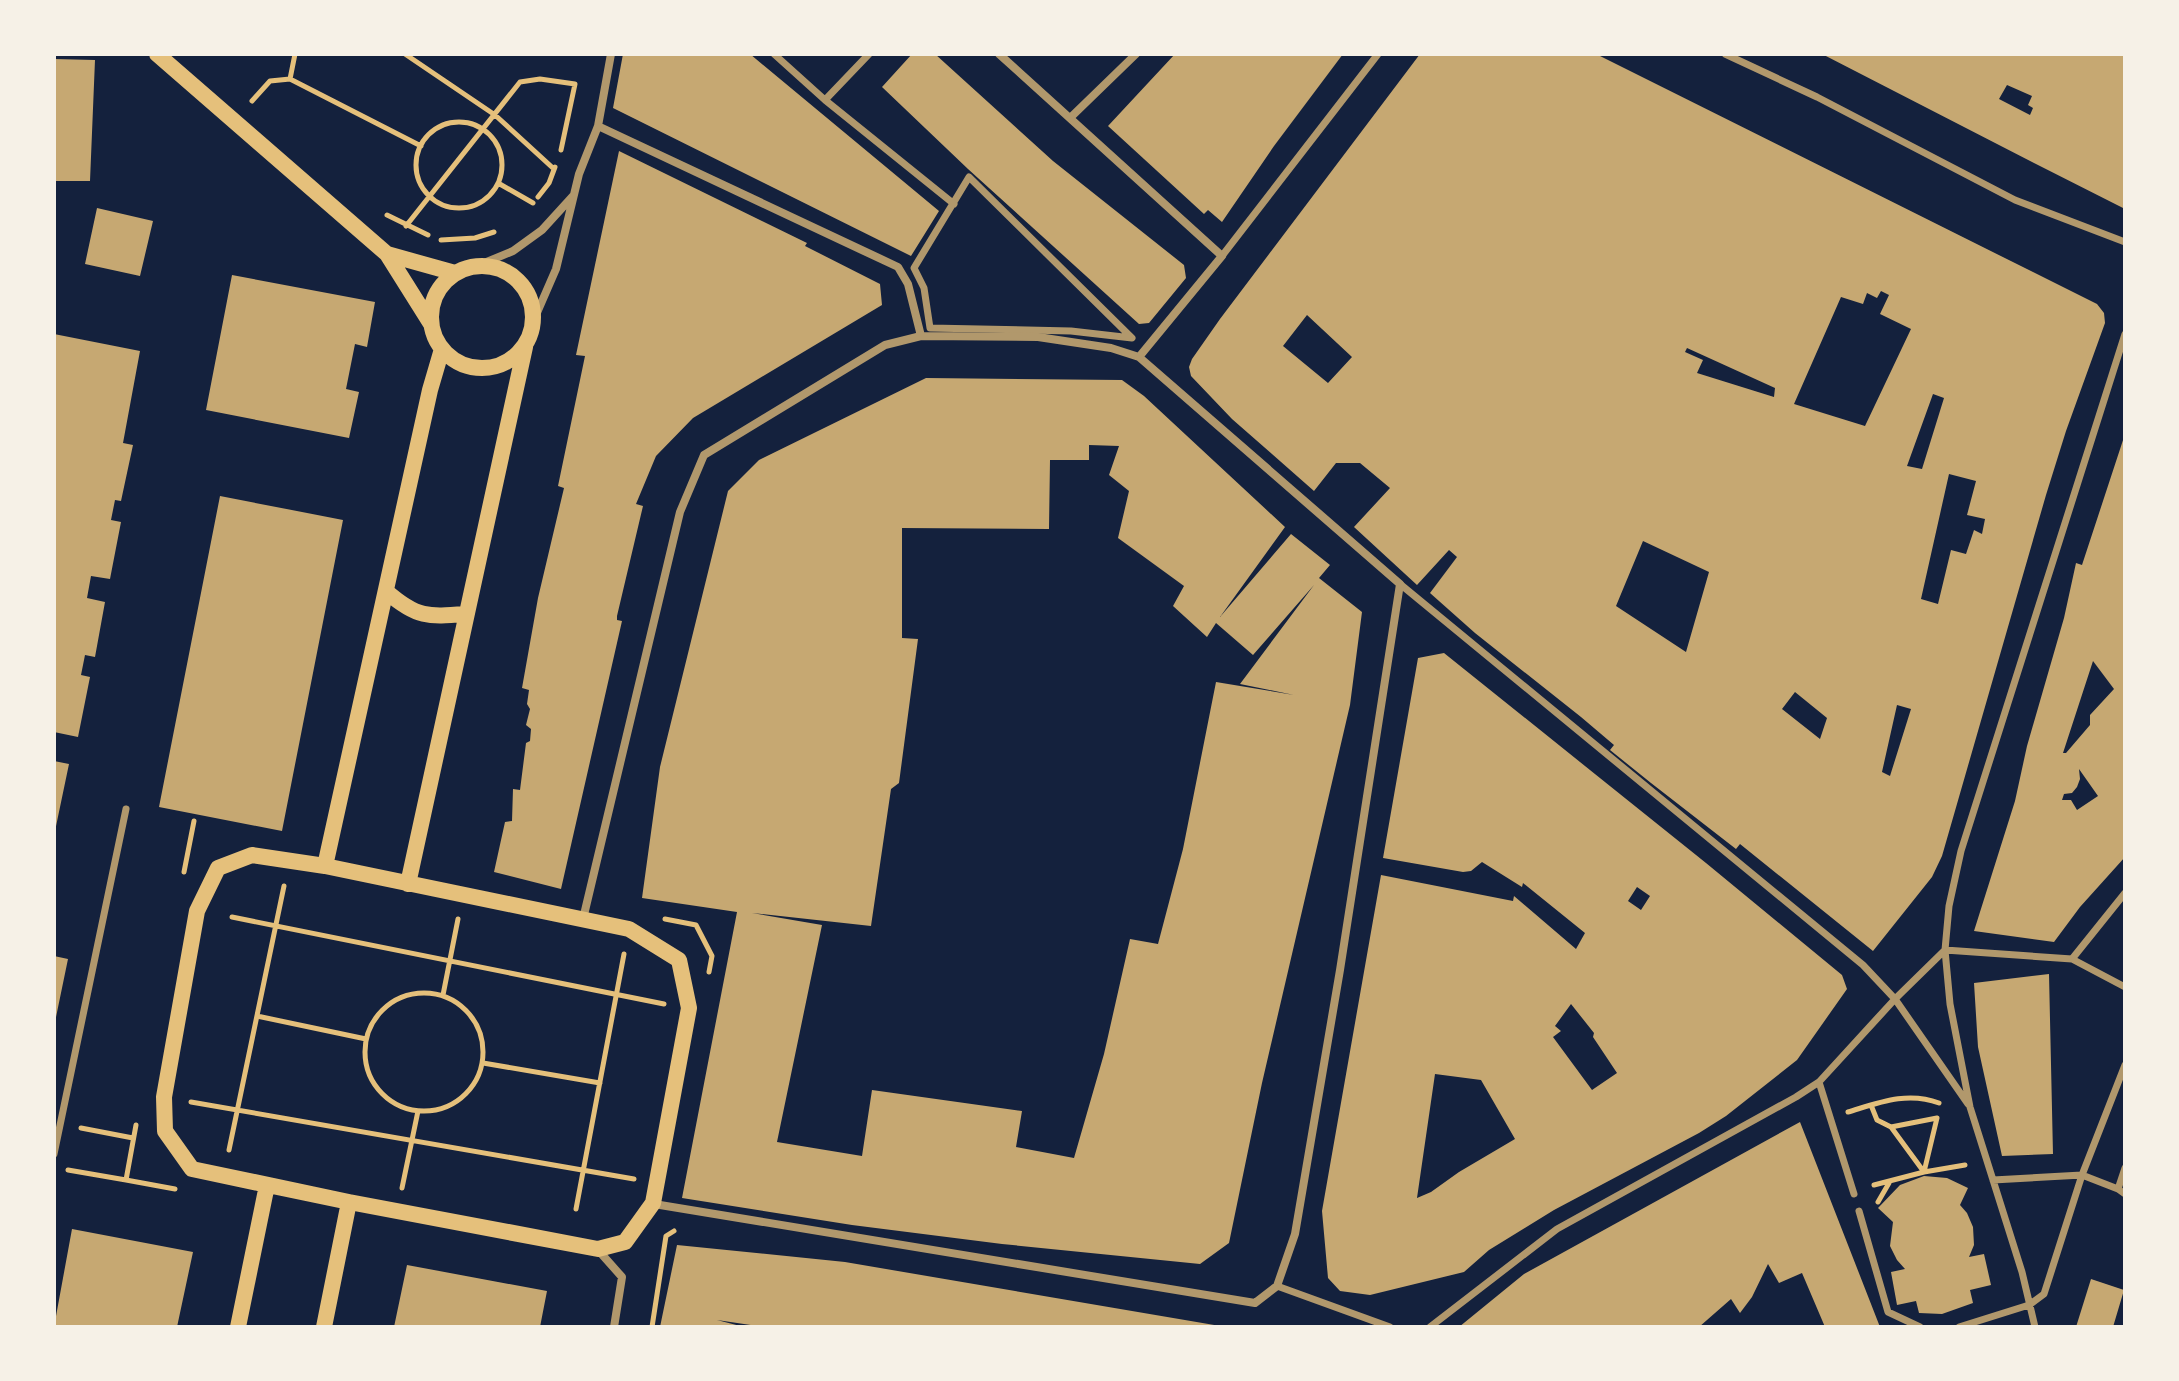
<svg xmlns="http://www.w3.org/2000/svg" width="2179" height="1381" viewBox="0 0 2179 1381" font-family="Helvetica,sans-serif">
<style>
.building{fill:#c6a872;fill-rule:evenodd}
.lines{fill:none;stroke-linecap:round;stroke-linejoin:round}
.path{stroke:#e5c07b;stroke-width:5}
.pedestrian{stroke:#b1986c;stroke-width:7}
.minor{stroke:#b1986c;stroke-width:8}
.secondary{stroke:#e5c07b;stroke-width:16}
</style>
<rect width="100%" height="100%" fill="#14213d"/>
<path class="building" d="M623,54H750L939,211L911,256L613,108Z
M912,54H935L1053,161L1184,265L1186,278L1149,323L1139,324L968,169L882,87Z
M1175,54H1343L1274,146L1222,222L1208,210L1204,214L1108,126Z
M1420,54H1596L2097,304L2104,313L2105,323L2066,431L2046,495L1942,856L1932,877L1873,951L1740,844L1736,849L1651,783L1610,750L1614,745L1581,717L1475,633L1430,593L1457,557L1449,550L1417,585L1354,527L1390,488L1360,463H1336L1314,491L1232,419L1191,376L1189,367L1192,359L1220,319ZM1881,291L1889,295L1880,314L1911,329L1865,426L1794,404L1841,297L1863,304L1867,293L1877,298ZM1307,315L1352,357L1328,383L1283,346ZM1687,348L1775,388L1774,397L1697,373L1703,360L1685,352ZM1933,394L1944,398L1922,469L1907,466ZM1949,474L1976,481L1967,515L1985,519L1982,534L1974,530L1966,554L1951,550L1938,604L1921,599ZM1643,541L1709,572L1686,652L1616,606ZM1795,692L1827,718L1820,739L1782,709ZM1897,705L1911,709L1890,776L1882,772Z
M1822,54H2125V209L2036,164ZM2007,85L2032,96L2028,105L2033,108L2030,115L1999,99Z
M54,59L95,60L90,181H54Z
M619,151L807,243L805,246L880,284L882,305L693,418L656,456L636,504L643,506L617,616V620L622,621L561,889L494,872L505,822L512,821L513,789L520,790L526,743L530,741L531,729L526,725L530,709L527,704L529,690L522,688L538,598L564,488L558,486L585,356L576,355Z
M97,208L153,221L140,276L85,264Z
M232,275L375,302L367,347L355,344L346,389L359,392L349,438L206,410Z
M54,334L140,351L123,443L133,445L121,501L115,500L111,520L121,522L110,579L91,576L87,598L105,602L95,657L85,655L81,675L90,677L78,737L54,732Z
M926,378L1122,380L1144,396L1285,527L1220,617L1291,534L1330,565L1319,578L1362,612L1350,705L1262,1083L1229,1243L1200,1264L1002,1244L852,1225L682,1198L737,912L642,898L660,767L728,491L759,460ZM1089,445L1119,446L1109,475L1129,491L1118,538L1184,586L1173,606L1207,637L1216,623L1253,655L1314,585L1240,684L1294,695L1216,682L1183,849L1158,944L1130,939L1104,1054L1074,1158L1016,1147L1022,1111L872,1090L862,1156L777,1142L822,925L752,913L871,926L891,789L899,783L918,639L902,638V528L1049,529L1050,460H1089Z
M2125,434V857L2080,907L2054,942L1974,931L2015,801L2027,746L2064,618L2076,563L2082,565ZM2093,661L2114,689L2090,715V725L2066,753H2063ZM2079,769L2098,796L2077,810L2071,800H2062L2064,794L2072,793L2077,787L2080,779Z
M220,496L343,520L282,831L159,807Z
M1444,653L1706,863L1842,975L1847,989L1797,1060L1726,1116L1699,1133L1554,1210L1489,1250L1464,1272L1370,1295L1340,1291L1328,1278L1322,1211L1381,875L1513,901L1514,896L1576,949L1585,933L1523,883L1522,887L1482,862L1471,871L1463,872L1383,858L1418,658ZM1637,887L1650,896L1641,910L1628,901ZM1571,1004L1594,1033L1593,1037L1617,1073L1592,1090L1553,1037L1561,1031L1555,1026ZM1435,1074L1481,1080L1515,1139L1459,1172L1431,1192L1417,1198Z
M54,761L69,764L55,831H54Z
M54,956L68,959L55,1022H54Z
M2049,974L2053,1154L2002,1156L1978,1047L1974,983Z
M1800,1122L1880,1327H1825L1802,1273L1779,1283L1768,1264L1752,1297L1740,1313L1731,1299L1699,1327H1459L1524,1274Z
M1924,1176L1947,1178L1968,1188L1960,1205L1967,1213L1973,1227L1974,1245L1969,1257L1984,1254L1991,1285L1970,1290L1973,1303L1942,1314L1919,1313L1916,1301L1897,1305L1891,1272L1905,1269L1897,1260L1890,1246L1893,1222L1878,1208L1900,1185Z
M72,1229L193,1252L177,1327H54Z
M677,1245L845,1262L1226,1327H764L717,1320L744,1327H660Z
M407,1265L547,1291L540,1327H394Z
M2091,1279L2124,1290L2113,1327H2076Z"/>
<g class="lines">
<path class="path" d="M295,54L290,79L421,146
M405,54L495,115L554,169
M252,101L270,81L290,79
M416 165a43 43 0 1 1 86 0a43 43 0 1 1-86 0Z
M498,183L533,203
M538,197L549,183L555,167
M387,215L428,235
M406,226L520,82L540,79L575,84L561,150
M441,240L475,238L494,232
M184,872L194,821
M232,917L664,1004
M665,919L696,925L712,956L709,972
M365 1052a59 59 0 1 1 118 0a59 59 0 1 1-118 0Z
M443,995L458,919
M257,1016L366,1039
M483,1063L600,1083
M191,1102L634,1179
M1871,1105L1877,1120L1891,1127L1924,1172L1937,1118L1891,1127
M1848,1112C1878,1103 1907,1091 1939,1103
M136,1125L126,1180L175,1189
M81,1128L133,1138
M229,1150L284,886
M68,1170L126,1180
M1874,1185L1924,1172L1965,1165
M402,1188L418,1111
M1878,1202L1889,1183
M576,1209L624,954
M652,1327L666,1236L674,1231"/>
<path class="pedestrian" d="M774,54L825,100L954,204
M1725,54L1817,97L2015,200L2125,242
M825,100L869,54
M969,177L1132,338L1071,331L930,328L924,288L914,268Z
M1222,256L1378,54
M1400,584L1863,965L1895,999L1968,1104
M1945,950L2072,959L2125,987
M2072,959L2125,893
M1819,1082L1854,1194
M54,1154L126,809
M2125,1168L2118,1189L2125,1194
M1993,1180L2082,1175L2118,1189
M1859,1211L1888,1312L1920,1327
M1277,1286L1390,1327
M1430,1327L1557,1229L1796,1097L1819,1082L1895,999L1945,950
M1959,1327L2029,1305L2044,1294L2082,1175L2125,1065
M2035,1327L2022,1272L1970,1107L1950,1004L1945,950L1949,906L1961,851L2125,334"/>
<path class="minor" d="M999,54L1222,256L1139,357
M1070,118L1136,54
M598,126L898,267L908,284L921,336
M477,266L513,251L542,230L573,196
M533,322L556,269L579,174L598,126L611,54
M583,919L680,512L704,455L885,345L921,336L1038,337L1111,348L1139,357L1400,584L1340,970L1295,1234L1277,1286L1255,1303L654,1204
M598,1250L622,1277L614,1327"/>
<path class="secondary" d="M157,54L387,254L431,324
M387,254L455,273
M431 317a51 51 0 1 1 102 0a51 51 0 1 1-102 0Z
M387,592C417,618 428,617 466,614
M252,855L325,866L629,929L679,960L689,1008L653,1203L625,1242L598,1249L349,1202L192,1169L165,1131L164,1097L197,911L218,868Z
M325,866L430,390L442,349
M408,884L525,347
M238,1327L267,1185
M324,1327L349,1202"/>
</g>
<rect width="2179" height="1381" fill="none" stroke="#f6f1e7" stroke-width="112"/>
</svg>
